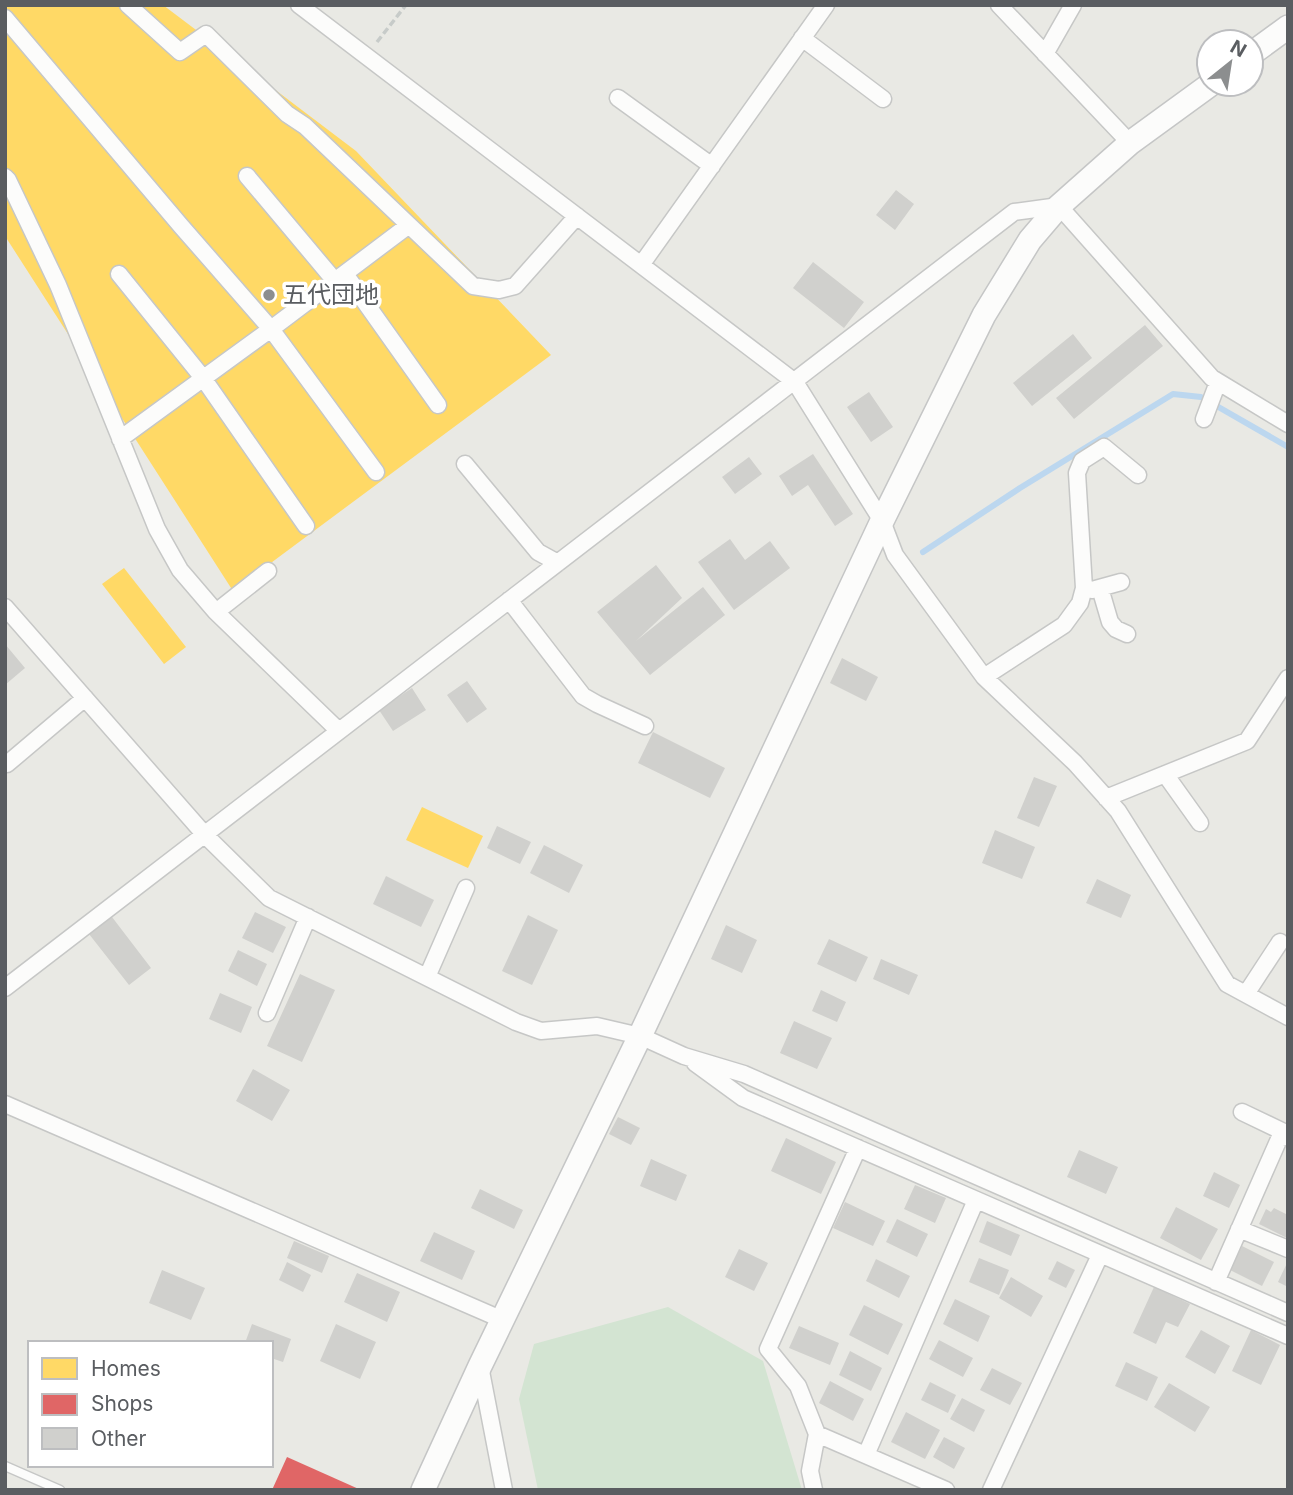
<svg xmlns="http://www.w3.org/2000/svg" width="1293" height="1495" viewBox="0 0 1293 1495" font-family="Inter,'Noto Sans JP',sans-serif">
<style>
.green{fill:#d3e4d2}
.homes{fill:#ffd966}
.shops{fill:#e06666}
.lines{fill:none;stroke-linecap:round;stroke-linejoin:round}
.stream{stroke:#bcd7ef;stroke-width:6}
.building{fill:#d0d0cd}
.lane-casing{stroke:#c6c7c6;stroke-width:11}
.street-casing{stroke:#c6c7c6;stroke-width:19}
.secondary-casing{stroke:#c5c6c6;stroke-width:26}
.path{stroke:#c7cbc9;stroke-width:3.5;stroke-dasharray:7 3.5;stroke-linecap:butt}
.lane{stroke:#fcfcfb;stroke-width:8}
.street{stroke:#fcfcfb;stroke-width:16}
.secondary{stroke:#fcfcfb;stroke-width:23}
.poi-dot{fill:#8c8e8f;stroke:#fff;stroke-width:2.5}
.labels{text-anchor:middle;stroke-width:7;stroke-linejoin:round;paint-order:stroke}
.poi-label{font-size:24px;fill:#5a5d61;stroke:#fff;text-anchor:start}
</style>
<rect width="100%" height="100%" fill="#e9e9e4"/>
<path class="green" d="M668,1307L763,1361L802,1490H538L519,1399L534,1344Z"/>
<path class="homes" d="M5,5H163L356,151L551,355L233,591L5,236Z
M124,568L186,647L164,664L102,584Z
M422,807L483,836L468,868L406,840Z"/>
<path class="shops" d="M287,1457L361,1490H272Z"/>
<g class="lines">
<path class="stream" d="M923,552L1020,488L1173,394L1201,397L1288,447"/>
</g>
<path class="building" d="M896,190L914,204L895,230L876,215Z
M813,262L864,302L844,328L793,288Z
M1145,325L1163,346L1074,419L1056,398Z
M1073,334L1092,358L1032,406L1013,383Z
M869,392L893,427L871,442L847,407Z
M813,454L853,514L835,526L808,485L792,496L779,476Z
M749,457L762,474L735,494L722,477Z
M730,539L745,560L770,541L790,568L734,610L698,562Z
M656,565L682,598L636,641L703,587L725,615L650,675L597,612Z
M5,644L25,668L5,685Z
M842,658L878,677L866,701L830,683Z
M467,681L487,709L467,723L447,695Z
M412,688L426,710L393,731L379,710Z
M653,732L725,768L710,798L638,763Z
M1034,777L1057,786L1039,827L1017,818Z
M497,826L531,842L520,864L487,848Z
M995,830L1035,847L1022,879L982,863Z
M544,845L583,865L569,893L530,873Z
M386,876L434,900L421,927L373,904Z
M1097,879L1131,895L1121,918L1086,903Z
M255,912L286,927L273,953L242,938Z
M528,915L558,930L532,985L502,971Z
M112,917L151,968L129,985L89,934Z
M726,925L757,940L742,973L711,959Z
M829,939L868,957L856,982L817,964Z
M238,950L267,964L257,986L228,971Z
M881,959L918,975L909,995L873,979Z
M300,974L335,990L302,1062L267,1046Z
M821,990L846,1002L837,1022L812,1011Z
M220,993L252,1007L241,1033L209,1019Z
M794,1021L832,1038L817,1069L780,1053Z
M253,1069L290,1090L272,1121L236,1101Z
M618,1117L640,1128L631,1145L609,1134Z
M786,1138L836,1162L821,1194L771,1171Z
M1079,1150L1118,1167L1106,1194L1067,1177Z
M651,1159L687,1175L676,1201L640,1186Z
M1214,1172L1240,1185L1229,1208L1203,1196Z
M915,1185L946,1198L935,1223L904,1209Z
M480,1189L523,1210L514,1229L471,1208Z
M845,1202L885,1221L873,1246L833,1228Z
M1176,1207L1218,1229L1201,1260L1160,1238Z
M1274,1208L1288,1215L1287,1238L1259,1224L1266,1209L1271,1212Z
M897,1219L928,1234L917,1257L886,1242Z
M987,1221L1020,1235L1011,1256L979,1242Z
M434,1232L475,1251L462,1280L420,1261Z
M294,1241L329,1256L322,1273L287,1258Z
M1242,1246L1274,1262L1262,1286L1230,1270Z
M739,1249L768,1263L754,1291L725,1277Z
M979,1258L1009,1270L999,1295L969,1282Z
M876,1259L910,1276L899,1298L866,1281Z
M1057,1261L1075,1270L1066,1288L1048,1279Z
M1288,1261V1287L1278,1282Z
M287,1262L311,1275L303,1292L279,1280Z
M162,1270L205,1288L191,1320L149,1303Z
M357,1273L400,1292L387,1322L344,1302Z
M1011,1277L1043,1296L1031,1317L999,1298Z
M1154,1287L1190,1304L1178,1327L1166,1322L1156,1344L1133,1333Z
M955,1299L990,1316L978,1342L943,1324Z
M864,1305L903,1324L888,1355L849,1335Z
M252,1324L291,1339L283,1362L271,1358V1343H245Z
M336,1324L376,1342L360,1379L320,1361Z
M799,1326L839,1343L830,1365L789,1348Z
M1201,1330L1230,1346L1215,1374L1185,1357Z
M1251,1330L1280,1345L1261,1385L1232,1371Z
M939,1340L973,1358L963,1377L929,1359Z
M850,1351L882,1368L871,1391L839,1375Z
M1126,1362L1158,1377L1147,1401L1115,1386Z
M992,1368L1022,1383L1010,1405L980,1390Z
M830,1381L864,1399L853,1421L819,1403Z
M930,1382L956,1395L948,1413L921,1400Z
M1169,1383L1210,1407L1195,1432L1154,1407Z
M962,1398L985,1410L974,1432L950,1419Z
M906,1412L940,1430L925,1459L891,1442Z
M944,1437L965,1448L954,1469L933,1457Z"/>
<g class="lines">
<defs>
<path id="lane" d="M5,1466L60,1490"/>
<path id="street" d="M128,5L180,52L206,34L287,114L305,126L473,286L499,290L515,286L577,216
M299,5L795,382L882,521L895,555L984,677L1075,763L1118,811L1227,984L1288,1017
M999,5L1130,143
M5,18L181,226L271,329L409,225
M802,38L883,99
M1045,54L1073,5
M618,98L712,166
M247,176L335,281
M5,177L8,180L58,285L157,529L180,570L216,612L339,731
M641,265L826,5
M119,274L203,378L306,526
M345,274L438,405
M1204,419L1218,382
M120,439L271,329L376,472
M465,464L538,552L558,563
M1100,588L1110,622L1116,629L1127,634
M1092,590L1121,582
M509,600L583,696L597,704L645,726
M5,607L205,835L269,898L516,1022L541,1031L597,1026L640,1036L684,1056L744,1074L1288,1313
M216,612L268,571
M984,677L1064,625L1080,603L1084,588L1077,473L1082,461L1104,447L1138,475
M7,764L85,698
M1165,774L1200,823
M1106,798L1247,741L1288,678
M427,977L466,888
M5,988L1014,212L1059,206L1212,378L1288,424
M1246,994L1280,942
M267,1013L308,917
M695,1063L743,1098L1288,1336
M5,1104L503,1320
M1242,1112L1288,1134
M858,1148L768,1349L798,1386L817,1434L946,1490
M1239,1229L1288,1249
M1216,1282L1279,1139L1288,1136
M480,1366L504,1490
M866,1455L976,1200
M814,1490L810,1471L817,1434
M991,1490L1100,1255"/>
<path id="secondary" d="M1251,54L1288,27
M423,1490L480,1366L640,1036L882,521L984,315L1030,240L1059,206L1130,143L1211,84"/>
</defs>
<use href="#lane" class="lane-casing"/>
<use href="#street" class="street-casing"/>
<use href="#secondary" class="secondary-casing"/>
<path class="path" d="M377,42L406,5"/>
<use href="#lane" class="lane"/>
<use href="#street" class="street"/>
<use href="#secondary" class="secondary"/>
</g>
<circle class="poi-dot" cx="269" cy="295" r="7"/>
<g class="labels">
<g class="poi-label">
<text x="283" y="303">五代団地</text>
</g>
</g>
<rect width="1293" height="1495" fill="none" stroke="#5a5d61" stroke-width="14"/>
<rect x="28" y="1341" width="245" height="126" fill="#ffffff" stroke="#bdbec0" stroke-width="2"/>
<rect x="42" y="1358" width="35" height="21" fill="#ffd966" stroke="#bdbec0" stroke-width="2"/>
<text x="91" y="1376" font-size="21" fill="#5a5d61">Homes</text>
<rect x="42" y="1394" width="35" height="21" fill="#e06666" stroke="#bdbec0" stroke-width="2"/>
<text x="91" y="1411" font-size="21" fill="#5a5d61">Shops</text>
<rect x="42" y="1428" width="35" height="21" fill="#d0d0cd" stroke="#bdbec0" stroke-width="2"/>
<text x="91" y="1446" font-size="21" fill="#5a5d61">Other</text>
<g transform="translate(1230 63) rotate(30)"><circle r="33" fill="#ffffff" stroke="#bdbec0" stroke-width="2"/>
<path d="M0-5L12 26L0 18L-12 26Z" fill="#8c8e8f"/>
<text y="-10" font-size="19" font-weight="bold" text-anchor="middle" fill="#5a5d61">N</text>
</g>
</svg>
